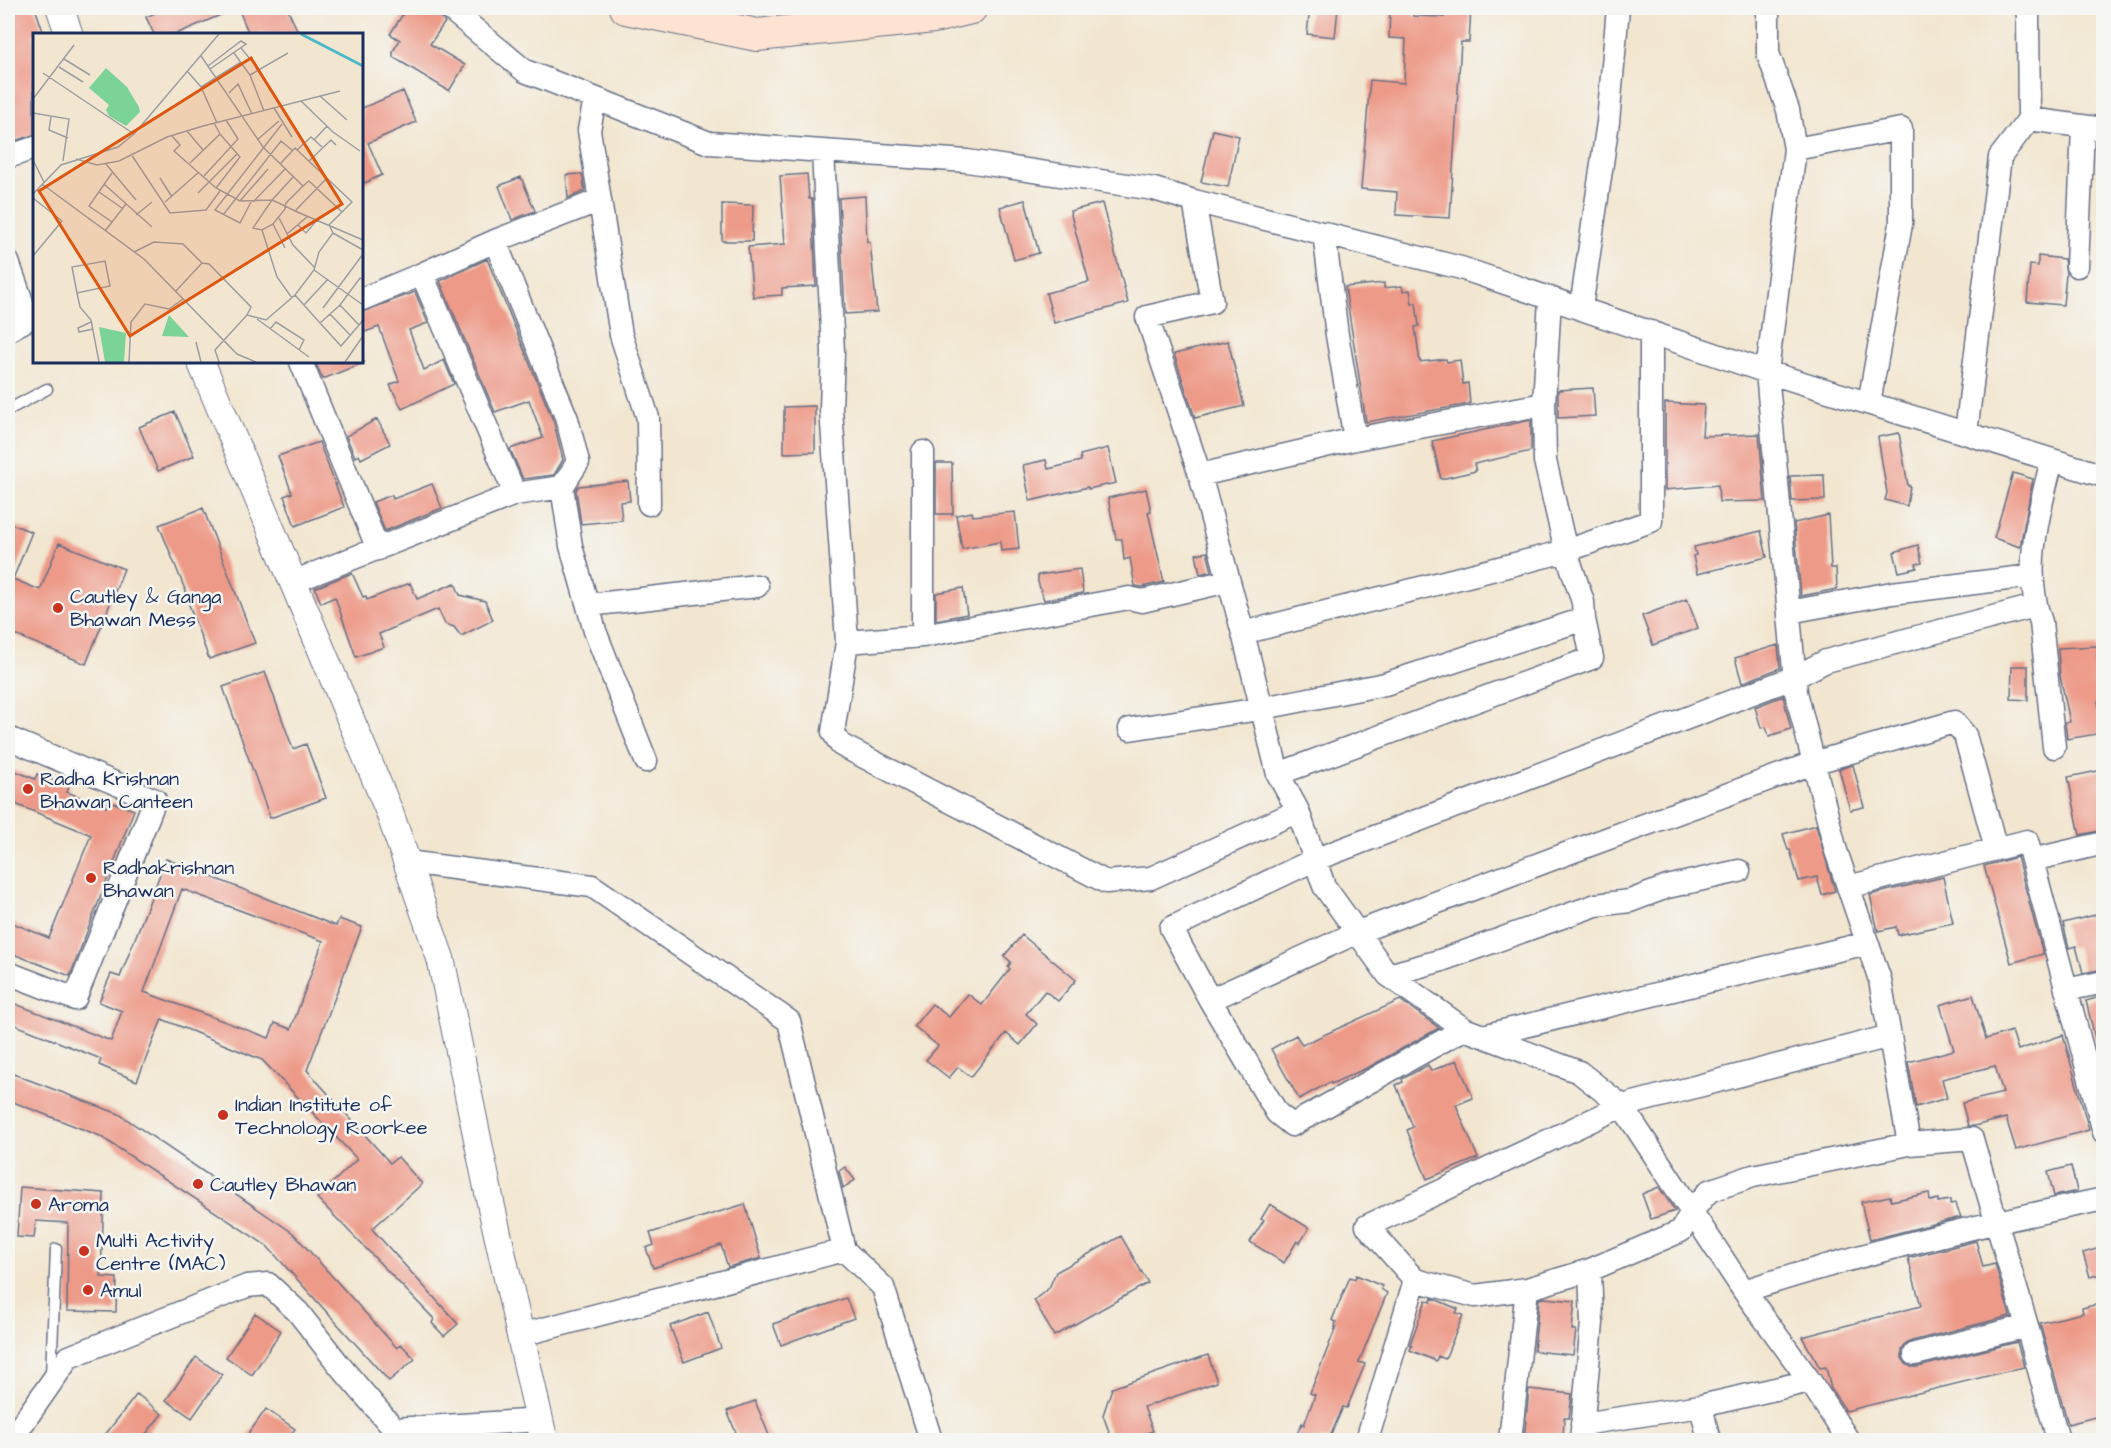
<svg xmlns="http://www.w3.org/2000/svg" width="2111" height="1448" viewBox="0 0 2111 1448" font-family="'Architects Daughter',sans-serif">
<style>
.building{fill:#ed9a88;fill-rule:evenodd}
.lines{fill:none;stroke-linecap:round;stroke-linejoin:round}
.service-casing{stroke:#666f86;stroke-width:13}
.minor-casing{stroke:#666f86;stroke-width:25}
.tertiary-casing{stroke:#666f86;stroke-width:29}
.secondary-casing{stroke:#666f86;stroke-width:34}
.service{stroke:#fff;stroke-width:10}
.minor{stroke:#fff;stroke-width:22}
.tertiary{stroke:#fff;stroke-width:27}
.secondary{stroke:#fee3d2;stroke-width:32}
.poi-dot{fill:#c8321e;stroke:#f6f6f2;stroke-width:2}
.labels{text-anchor:middle;stroke-width:5;stroke-linejoin:round;paint-order:stroke}
.poi-label{font-size:20px;fill:#1b2f5e;stroke:#f6f6f2;text-anchor:start}
.inset-river{fill:none;stroke:#4cb9c7;stroke-width:3}
.inset-road{fill:none;stroke:#9c9da2;stroke-width:1.5}
.view{fill:#de5710;fill-opacity:0.15;stroke:#de5710;stroke-width:3}
.inset-edge{fill:none;stroke:#1b2f5e;stroke-width:3}
</style>
<rect width="100%" height="100%" fill="#f6f6f2"/>
<filter id="ink" filterUnits="userSpaceOnUse"><feTurbulence type="fractalNoise" baseFrequency=".0167" numOctaves="2"/><feDisplacementMap in="SourceGraphic" scale="12" xChannelSelector="R" yChannelSelector="G"/><feConvolveMatrix kernelMatrix="1 2 1 2 8 2 1 2 1" color-interpolation-filters="sRGB"/></filter>
<filter id="wash" filterUnits="userSpaceOnUse"><feTurbulence type="fractalNoise" baseFrequency=".008" numOctaves="4" result="noise"/><feDisplacementMap in="SourceGraphic" scale="24" xChannelSelector="R" yChannelSelector="G"/><feGaussianBlur stdDeviation="1.35" result="paint"/><feColorMatrix in="noise" values="0 0 0 0 0 0 0 0 0 0 0 0 0 0 0 0 0 1.4 0 .05"/><feComposite in="paint" operator="in"/></filter>
<g filter="url(#wash)">
<rect width="100%" height="100%" fill="#f2e6d0"/>
<g id="blocks">
<path class="building" d="M8,8H35L44,34H34V135L8,143Z
M166,8H237L176,34H154L146,17Z
M238,8H287L299,34H249Z
M407,8H428L436,13L445,22L430,44L465,65L449,91L393,57V51L400,40L390,34Z
M1310,8H1338L1335,37L1307,34Z
M1390,8H1414L1413,16L1444,17V8H1471L1469,42H1461L1450,218L1396,215L1397,192L1361,189L1370,80L1404,83L1406,39L1389,38Z
M403,91L416,122L368,143L382,175L362,184V108Z
M1213,130L1239,136L1228,187L1201,182Z
M582,174L585,191L568,198L566,175Z
M807,174L809,199H812L816,286L782,288V295L753,297L748,247L785,244L780,176Z
M521,177L535,211L512,220L499,186Z
M865,196L867,242H870L877,312L845,314L839,198Z
M1025,200L1039,253L1014,260L1000,207Z
M1102,203L1128,303L1054,323L1046,293L1089,282L1070,211Z
M722,204L753,205L752,241H722Z
M2038,256L2064,259L2066,274L2063,305L2027,302L2030,265L2038,266Z
M487,259L554,423L563,460L554,475L523,479L510,449L543,438L529,400L495,412L440,281Z
M1384,283V288L1402,286L1403,291L1410,290L1412,304L1416,303L1419,326L1415,327L1420,362L1446,359L1447,362L1460,360L1463,384L1468,383L1470,404L1366,422L1345,287Z
M415,292L428,323L409,330L424,370L444,360L454,384L402,409L390,385L399,381L379,327L362,333V312Z
M1228,341L1244,406L1195,418L1174,354Z
M315,362H365L323,379Z
M1593,388L1595,416L1558,418V390Z
M1665,403L1704,405L1702,436L1759,434L1765,501L1719,502L1718,485L1665,490Z
M815,406V452L784,453V407Z
M175,412L194,456L158,471L139,427Z
M377,419L390,444L361,459L359,455L355,457L346,436Z
M1531,420V451L1474,464L1476,471L1441,479L1432,441Z
M1899,433L1908,486H1910L1907,506L1885,500L1887,493L1878,437Z
M319,442L344,507L295,526L284,496L292,493L278,456Z
M1108,448L1116,483L1088,489V487L1030,501L1023,465L1046,460L1048,469L1081,461L1080,455Z
M936,463H952L953,514H936Z
M2013,473L2033,479L2020,547L1994,538Z
M1824,475L1825,500L1792,501L1790,476Z
M628,481L630,501L620,502L622,520L581,524L576,490L579,486Z
M432,484L442,508L385,531L373,502L392,495L393,499Z
M1146,489L1151,511L1148,512L1164,582L1142,587L1135,586L1130,558L1124,560L1122,539H1116L1108,498Z
M203,508L255,643L209,659L188,602H190L159,525Z
M972,512L973,516L1015,512L1019,549L1001,551L1000,542L962,549L956,515Z
M1828,515L1831,568H1836L1837,589L1801,596L1794,523Z
M11,524L32,532L13,579L40,590L59,543L124,569L86,664L8,632V533Z
M1761,531L1767,557L1697,574L1693,556L1696,555L1694,547Z
M1918,545L1922,563L1916,564L1917,568L1899,572L1894,552Z
M1207,552L1212,571L1200,574L1196,554Z
M1080,569L1083,593L1044,600L1038,582V575Z
M352,573L363,597L366,596L367,600L410,583L417,599L455,583L460,595L485,601L493,620L461,636L454,627L445,624L438,609L379,634L384,647L356,657L335,597L321,603L315,588Z
M963,588L967,614L936,620V593Z
M1687,599L1698,628L1653,645L1642,616Z
M1778,645L1780,668L1742,683L1735,658Z
M2097,646L2098,668L2103,700L2098,701L2103,733L2067,739L2065,723L2070,722L2060,676L2058,648Z
M2012,666H2028V700L2011,699Z
M265,672L293,749L306,744L326,798L270,818L223,687Z
M1783,696L1791,729L1769,736L1766,727L1761,728L1755,707Z
M1853,765L1864,807L1850,810L1839,769Z
M8,768L35,779L37,774L69,786L67,792L106,807L108,801L134,810L70,976L8,952V921L49,938L91,835L8,801Z
M2103,770V830L2080,835L2068,777Z
M1816,825L1835,891L1822,895L1817,877L1799,881L1790,850H1788L1783,834Z
M2017,857L2043,954L2011,963L1984,866Z
M166,859L336,926L339,919L362,927L307,1070L390,1163L398,1157L422,1184L372,1229L458,1324L444,1336L432,1323L434,1319L317,1198L357,1159L262,1060L162,1019L137,1081L99,1065L101,1059L8,1022V1001L111,1041L122,1011L99,1002L111,974L120,977ZM182,889L323,941L291,1029L275,1023L269,1038L144,992Z
M1943,877L1953,923L1898,935L1896,927L1878,931L1870,895Z
M2103,913V969L2083,973L2076,946L2069,948L2063,923Z
M1022,935L1076,980L1058,1001L1045,991L1026,1014L1037,1024L1020,1045L1006,1033L971,1077L958,1067L949,1078L926,1060L938,1046L914,1026L932,1004L949,1017L968,994L982,1005L1010,969L1008,967L1011,962L1004,956Z
M1973,995L1986,1039L2012,1031L2018,1050L2063,1035L2089,1130L2016,1150L2006,1118L1974,1126H1968L1962,1103L2003,1093L1995,1066L1942,1079L1947,1098L1916,1107L1908,1062L1954,1050L1940,1005Z
M2103,996V1050H2098L2086,1001Z
M1400,1000L1439,1028L1371,1066L1331,1084L1330,1082L1299,1099L1271,1049L1296,1035L1302,1045Z
M1457,1060L1473,1098L1456,1105L1478,1158L1427,1179L1407,1130L1413,1127L1396,1085L1403,1082L1402,1079L1428,1065L1431,1071Z
M8,1072L119,1114L293,1233L397,1348L401,1344L415,1359L389,1381L267,1246L100,1136L8,1100Z
M2071,1166L2077,1191L2054,1196L2048,1172Z
M845,1167L855,1180L843,1188L839,1171Z
M20,1187L104,1193L101,1277L117,1278L116,1312L67,1311L68,1223L36,1221L34,1238L17,1237Z
M1659,1187L1675,1211L1651,1219L1642,1194Z
M1929,1193L1930,1201L1938,1199V1202L1950,1200V1204L1955,1203L1961,1217L1870,1240L1861,1202L1890,1196L1891,1201Z
M745,1204L761,1258L728,1267L721,1245L653,1268L646,1248L654,1245L650,1233Z
M1270,1204L1309,1228L1300,1243L1297,1241L1284,1263L1250,1242L1264,1220L1261,1219Z
M1121,1236L1148,1283L1054,1336L1034,1300L1049,1288L1056,1272Z
M1976,1241L1983,1267L1995,1264L2010,1316L1912,1341L1906,1344L1902,1350V1358L1906,1364L1911,1367H1918L2017,1342L2024,1367L1846,1411L1831,1389L1826,1367L1820,1368L1802,1337L1921,1306L1908,1258Z
M2103,1247V1273L2090,1277L2083,1253Z
M1356,1275L1382,1286L1381,1289L1387,1293L1359,1362L1365,1364L1347,1408L1343,1407L1330,1437L1338,1440H1294L1302,1423L1304,1425L1315,1395L1310,1393L1336,1327H1335L1336,1322L1332,1320L1350,1277L1355,1279Z
M846,1298L854,1318L781,1345L773,1324Z
M1432,1298L1458,1309L1456,1313L1463,1315L1445,1359L1438,1356L1436,1361L1410,1350L1412,1346L1410,1344L1426,1300L1431,1302Z
M1544,1298L1575,1301L1572,1330H1576L1573,1355L1534,1351L1539,1299Z
M2103,1303V1415L2068,1424L2040,1323L2083,1313L2082,1308Z
M708,1312L721,1348L684,1362L670,1326Z
M255,1313L281,1331L252,1375L226,1357Z
M1208,1355L1217,1382L1144,1407L1153,1431L1124,1440H1112L1103,1415L1112,1388Z
M196,1357L222,1375L192,1418L166,1400Z
M1529,1389L1572,1394L1569,1418H1564L1563,1440H1524Z
M137,1394L162,1414L141,1440H101Z
M755,1401L771,1440H739L727,1411Z
M266,1409L295,1429L287,1440H244Z"/>
</g>
</g>
<g filter="url(#ink)">
<use href="#blocks" fill-opacity="0" stroke="#666f86" stroke-width="1.5"/>
<g class="lines">
<defs>
<path id="service" d="M8,410L47,389
M51,1376L56,1249
M380,1440L394,1429L397,1440"/>
<path id="minor" d="M449,8L525,71L709,143L967,161L1154,189L1194,201L1461,268L1767,372L2104,476
M1768,8V53L1788,110L1795,149L1767,372L1796,692L1836,851L1880,980L1909,1144L1972,1139L2027,1326L2058,1440
M595,99L589,130L621,335L648,418L649,504
M2029,119L2104,129
M1795,149L1901,129V224L1869,403
M823,151L833,352L831,409L847,642L833,732L841,745L1106,882L1151,878L1298,811
M8,157L34,148
M1194,201L1212,302L1147,317L1200,475L1243,633L1278,774L1298,811L1324,886L1388,975L1464,1029L1579,1072L1622,1106L1890,1036
M1324,233L1337,335L1355,439
M495,241L567,419L578,462L562,487L571,546L595,631L646,761
M8,262L28,319L8,330
M2077,266L2083,128
M422,274L515,494
M362,299L422,274L495,241L600,200
M1581,308L1608,122L1618,8
M301,362L378,549
M1966,433L2000,157L2029,119L2028,15L2026,8
M2052,460C2039,511 2022,570 2041,622L2054,747
M1200,475L1355,439L1544,404L1550,298
M293,582L515,494L562,487
M588,605L757,586
M1789,612L1892,593L2032,576
M1243,633L1566,551L1651,521V332
M923,636V452
M847,642L923,636L1129,598L1142,601L1228,581
M1130,729L1253,710L1385,684L1584,619
M8,738L155,800L75,999L8,973
M1278,774L1592,658L1584,619L1583,602L1566,551L1545,461L1544,404
M2032,860L2104,843
M407,862L592,886L789,1021L844,1250
M1848,887L2027,841L2104,1132
M1388,975L1439,961L1596,905L1630,901L1667,887L1739,871
M2066,990L2104,982
M1210,1000L1358,932L1579,849L1813,763L1954,722L1965,735L1996,849
M1464,1029L1292,1125L1277,1113L1210,1000L1171,928L1314,860L1795,677L1826,661L2035,606
M1483,1036L1867,943
M1744,1291C1862,1253 1982,1224 2104,1199
M521,1335L844,1250L883,1287L931,1440
M1915,1354L2027,1326
M1701,1406L1709,1440
M1582,1424L1701,1406L1810,1381
M11,1440L69,1357L247,1286L268,1284L298,1312L340,1366L394,1429L540,1420
M1369,1440V1433L1415,1280
M1510,1440L1527,1289
M1581,1440L1592,1323L1590,1270
M1848,1440L1810,1381L1744,1291L1622,1106L1367,1226L1415,1280L1475,1296L1527,1289L1590,1270L1681,1231L1692,1211L1709,1191L1753,1176L1909,1144"/>
<path id="tertiary" d="M60,8L69,34
M201,362L389,811L441,960L491,1205L544,1440"/>
<path id="secondary" d="M626,8L757,35L934,17L971,8"/>
</defs>
<use href="#service" class="service-casing"/>
<use href="#minor" class="minor-casing"/>
<use href="#tertiary" class="tertiary-casing"/>
<use href="#secondary" class="secondary-casing"/>
<use href="#service" class="service"/>
<use href="#minor" class="minor"/>
<use href="#tertiary" class="tertiary"/>
<use href="#secondary" class="secondary"/>
</g>
</g>
<g class="poi-dot">
<circle cx="58" cy="608" r="6"/>
<circle cx="28" cy="789" r="6"/>
<circle cx="91" cy="878" r="6"/>
<circle cx="223" cy="1115" r="6"/>
<circle cx="198" cy="1184" r="6"/>
<circle cx="36" cy="1204" r="6"/>
<circle cx="84" cy="1251" r="6"/>
<circle cx="88" cy="1290" r="6"/>
</g>
<g class="labels">
<g class="poi-label">
<text x="70" y="603">Cautley &amp; Ganga<tspan x="70" dy="23">Bhawan Mess</tspan></text>
<text x="40" y="785">Radha Krishnan<tspan x="40" dy="23">Bhawan Canteen</tspan></text>
<text x="103" y="874">Radhakrishnan<tspan x="103" dy="23">Bhawan</tspan></text>
<text x="235" y="1111">Indian Institute of<tspan x="235" dy="23">Technology Roorkee</tspan></text>
<text x="210" y="1191">Cautley Bhawan</text>
<text x="48" y="1211">Aroma</text>
<text x="96" y="1247">Multi Activity<tspan x="96" dy="23">Centre (MAC)</tspan></text>
<text x="100" y="1297">Amul</text>
</g>
</g>
<g transform="translate(33 33)">
<rect width="330" height="330" fill="#f2e6d0"/>
<path d="M73,35L94,54L106,74L107,79L93,93L76,83L73,77L76,72L56,55ZM66,294L93,300L91,329H72Z" fill="#7bd398"/>
<path d="M136,282L156,304L129,303Z" fill="#7bd398"/>
<path class="inset-river" d="M268,1L330,33"/>
<path class="inset-road" d="M208,15L227,38M201,20L217,42L231,78M168,23L230,114L270,153L276,148L309,179L296,192L300,200L286,219L281,237L262,262L233,287L214,282L182,317L186,329M31,26L57,42M175,33L208,8L213,11L177,36M26,34L50,49M155,39L168,54L184,90M10,40L101,101M217,42L255,20M168,54L208,29M196,60L205,51L219,81M287,63L314,87M0,66L41,12M268,68L300,99L327,118M241,75L259,104M0,80L36,86L30,128M18,84L16,97L35,105M154,98L170,117M139,103L147,112L141,118L183,155L207,168L239,167L261,143M224,107L246,88M281,107L294,93M264,117L278,104L289,114M98,121L137,180L173,177L187,158M43,126L64,132L86,128L134,104L170,93L307,58M0,127L11,149M276,128L298,107L303,112M72,130L103,167M157,130L187,101L181,90M247,131L262,115L319,169L309,179M171,143L205,106L193,87M127,145L139,164M9,151L111,226L204,321L223,329M71,151L119,194M270,153L253,170L252,173V176L240,191L229,197L220,195L239,167L252,173L262,178L330,207M183,155L207,124L187,101M66,159L89,175M165,160L204,121M0,161L28,132L85,114L101,101L186,1M0,165L29,188L0,223M207,168L235,136M132,169L166,139M218,169L207,190L182,177L249,91M220,169L253,135M262,178L294,145M103,182L119,169M190,182L248,108L260,118M246,185L260,212L282,235M79,189L56,173L79,140M240,191L252,215M265,192L273,200L284,187M229,197L244,244L259,265M72,198L93,171M300,200L330,217M254,201L275,183M101,219L121,209L150,211L169,230M281,237L330,272M142,259L169,230L176,231L218,274L214,282M44,260L77,253L72,228L39,234L44,260L47,274L58,287L66,329M262,262L287,290L307,272L327,245L330,247M271,272L295,246M307,272L326,292L330,287M290,275L330,221M297,281L317,302M224,286L276,324M58,289L45,295L46,299L60,296M287,290L308,313L326,292M237,296L243,289L271,307L266,317M163,309L168,329M96,329L98,289L112,271L136,276L150,266M312,329L330,303"/>
<path class="view" d="M218,25L309,171L97,303L6,158Z"/>
<rect width="330" height="330" class="inset-edge"/>
</g>
<rect width="2111" height="1448" fill="none" stroke="#f6f6f2" stroke-width="30"/>
</svg>
